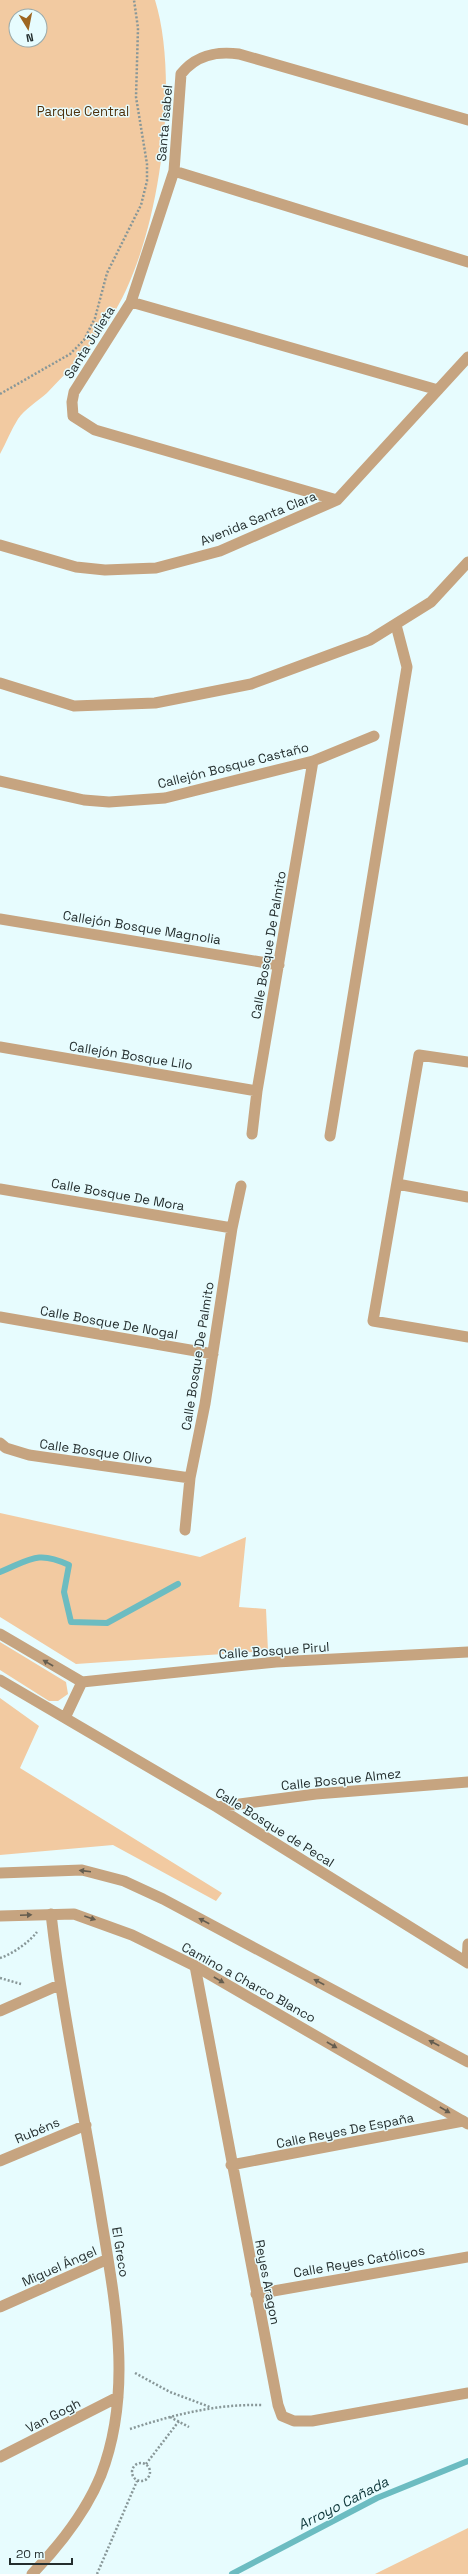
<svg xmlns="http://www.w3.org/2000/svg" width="468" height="2574" viewBox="0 0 468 2574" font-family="'Space Grotesk',sans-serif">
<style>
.green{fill:#f2caa1;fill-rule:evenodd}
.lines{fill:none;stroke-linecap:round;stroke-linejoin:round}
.stream{stroke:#6cbcc1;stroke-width:6}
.path{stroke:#889798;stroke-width:2.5;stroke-dasharray:2 2;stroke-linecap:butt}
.service{stroke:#c6a480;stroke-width:11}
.minor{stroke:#c6a480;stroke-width:11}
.tertiary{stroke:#c6a480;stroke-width:11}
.oneway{fill:#655d4f}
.labels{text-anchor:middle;stroke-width:3;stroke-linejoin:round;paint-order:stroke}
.park-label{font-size:13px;fill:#4d300b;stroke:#e7fcfe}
.street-label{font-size:13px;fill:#242e2e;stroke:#e7fcfe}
.water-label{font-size:14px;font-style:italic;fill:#0b3336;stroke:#e7fcfe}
</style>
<rect width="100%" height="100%" fill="#e7fcfe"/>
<path class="green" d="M0,0H155C181,84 159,246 110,319C93,345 69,370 47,393C38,401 25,409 18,419C11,430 6,443 0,454ZM16,16H40V40H16Z
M0,1513L200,1557L246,1537L239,1607L266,1609L268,1651L76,1664L0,1617Z
M0,1642L66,1682L68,1694L58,1701H49L0,1670Z
M0,1698L39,1726L20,1768L222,1893L216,1901L113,1845L0,1855Z
M468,2528V2574H375Z"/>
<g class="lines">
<path class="stream" d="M0,1572C30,1560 37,1550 69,1565L64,1592L71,1622L107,1623L178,1584
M232,2574L377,2498L468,2461"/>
<path class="path" d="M0,394L70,354L84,340L95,318L107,273L141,205L147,181V164L136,97L138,28L134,0
M0,1958C14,1953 28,1943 37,1932
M0,1978L21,1984
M135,2373L170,2392L210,2407
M170,2417L189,2427
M130,2429C173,2415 215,2404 262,2405
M132 2472a9 9 0 1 1 18 0a9 9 0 1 1-18 0Z
M146,2464L179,2421
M97,2574L137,2481"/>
<path class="service" d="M330,1136L407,667L396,625"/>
<path class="minor" d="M174,171L468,262
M131,302L438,390
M337,500L95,430L73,416L72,402L74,392L131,302L174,171L181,74C196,55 216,51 239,54L468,120
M0,545L76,567L105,570L156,568L220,551L337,500L468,357
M0,683L74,706L155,703L251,684L370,640L431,602L468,562
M0,781L84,800L109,802L165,798L313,761L374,736
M0,919L279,965
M0,1047L257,1091
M468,1062L419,1055L373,1321L468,1337
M252,1134L257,1091L313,761
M397,1184L468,1197
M0,1189L232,1228
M0,1317L213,1354
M0,1443L6,1448L29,1455L190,1478
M185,1530L190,1478L205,1404L232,1228L241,1186
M0,1634L82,1682
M0,1680L217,1807L468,1963
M82,1682L276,1662L468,1652
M65,1718L82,1682
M217,1807L316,1794L468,1782
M467,1962L468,1944
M195,1966L278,2405L282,2416L294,2421H312L468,2393
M0,2011L59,1985
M0,2161L86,2125
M231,2165L463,2121
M256,2294L468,2257
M0,2307L108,2259
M0,2457L118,2397
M32,2574C59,2546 86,2512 101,2475C135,2387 113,2293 99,2204C83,2107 62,2011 51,1914"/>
<path class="tertiary" d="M0,1873L82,1870L124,1881L163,1899L468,2062
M0,1916L74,1914L132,1935L195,1966L468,2124"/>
</g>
<defs><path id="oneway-solid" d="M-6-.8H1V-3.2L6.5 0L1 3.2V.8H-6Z"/></defs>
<g class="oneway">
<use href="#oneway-solid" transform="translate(48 1663) rotate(-150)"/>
<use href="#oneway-solid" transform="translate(85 1871) rotate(-173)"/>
<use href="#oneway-solid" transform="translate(26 1915) rotate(-2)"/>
<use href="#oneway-solid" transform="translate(90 1918) rotate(19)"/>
<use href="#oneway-solid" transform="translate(204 1921) rotate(-152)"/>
<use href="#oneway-solid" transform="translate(219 1980) rotate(30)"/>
<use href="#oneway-solid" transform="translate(319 1982) rotate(-152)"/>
<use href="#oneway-solid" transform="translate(434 2043) rotate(-152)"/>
<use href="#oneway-solid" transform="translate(332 2045) rotate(30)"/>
<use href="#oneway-solid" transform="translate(445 2110) rotate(30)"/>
</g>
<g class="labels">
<g class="park-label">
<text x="83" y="116">Parque Central</text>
</g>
<g class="street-label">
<text transform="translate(164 123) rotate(-85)" y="5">Santa Isabel</text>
<text transform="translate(89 342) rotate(-58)" y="5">Santa Julieta</text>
<text transform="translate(258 518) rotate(-22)" y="5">Avenida Santa Clara</text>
<text transform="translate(233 765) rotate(-14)" y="5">Callejón Bosque Castaño</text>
<text transform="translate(142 927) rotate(9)" y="5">Callejón Bosque Magnolia</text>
<text transform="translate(268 945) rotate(-80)" y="5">Calle Bosque De Palmito</text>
<text transform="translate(131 1055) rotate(9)" y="5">Callejón Bosque Lilo</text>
<text transform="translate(118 1194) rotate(10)" y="5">Calle Bosque De Mora</text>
<text transform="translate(109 1322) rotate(10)" y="5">Calle Bosque De Nogal</text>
<text transform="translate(197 1356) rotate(-81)" y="5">Calle Bosque De Palmito</text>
<text transform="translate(96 1451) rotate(8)" y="5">Calle Bosque Olivo</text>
<text transform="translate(274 1650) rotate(-4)" y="5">Calle Bosque Pirul</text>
<text transform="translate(341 1779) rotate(-6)" y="5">Calle Bosque Almez</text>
<text transform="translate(275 1827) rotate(32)" y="5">Calle Bosque de Pecal</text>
<text transform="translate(249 1982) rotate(29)" y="5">Camino a Charco Blanco</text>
<text transform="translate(37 2130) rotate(-23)" y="5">Rubéns</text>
<text transform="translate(345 2130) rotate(-11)" y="5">Calle Reyes De España</text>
<text transform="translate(121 2252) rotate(81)" y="5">El Greco</text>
<text transform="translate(359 2261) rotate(-10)" y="5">Calle Reyes Católicos</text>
<text transform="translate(59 2266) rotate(-24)" y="5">Miguel Ángel</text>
<text transform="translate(268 2282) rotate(79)" y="5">Reyes Aragon</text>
<text transform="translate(53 2415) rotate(-27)" y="5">Van Gogh</text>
</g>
<g class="water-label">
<text transform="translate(343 2503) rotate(-27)" y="5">Arroyo Cañada</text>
</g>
</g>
<g transform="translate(28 28) rotate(170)"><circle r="19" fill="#e7fcfe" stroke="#99aaab"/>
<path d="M0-3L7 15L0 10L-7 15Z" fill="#9d6621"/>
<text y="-6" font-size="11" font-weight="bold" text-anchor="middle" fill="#242e2e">N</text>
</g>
<path d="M10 2558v6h62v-6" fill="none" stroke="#242e2e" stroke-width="2"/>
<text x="16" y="2558" font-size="12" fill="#242e2e" stroke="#e7fcfe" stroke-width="3" paint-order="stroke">20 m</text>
</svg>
